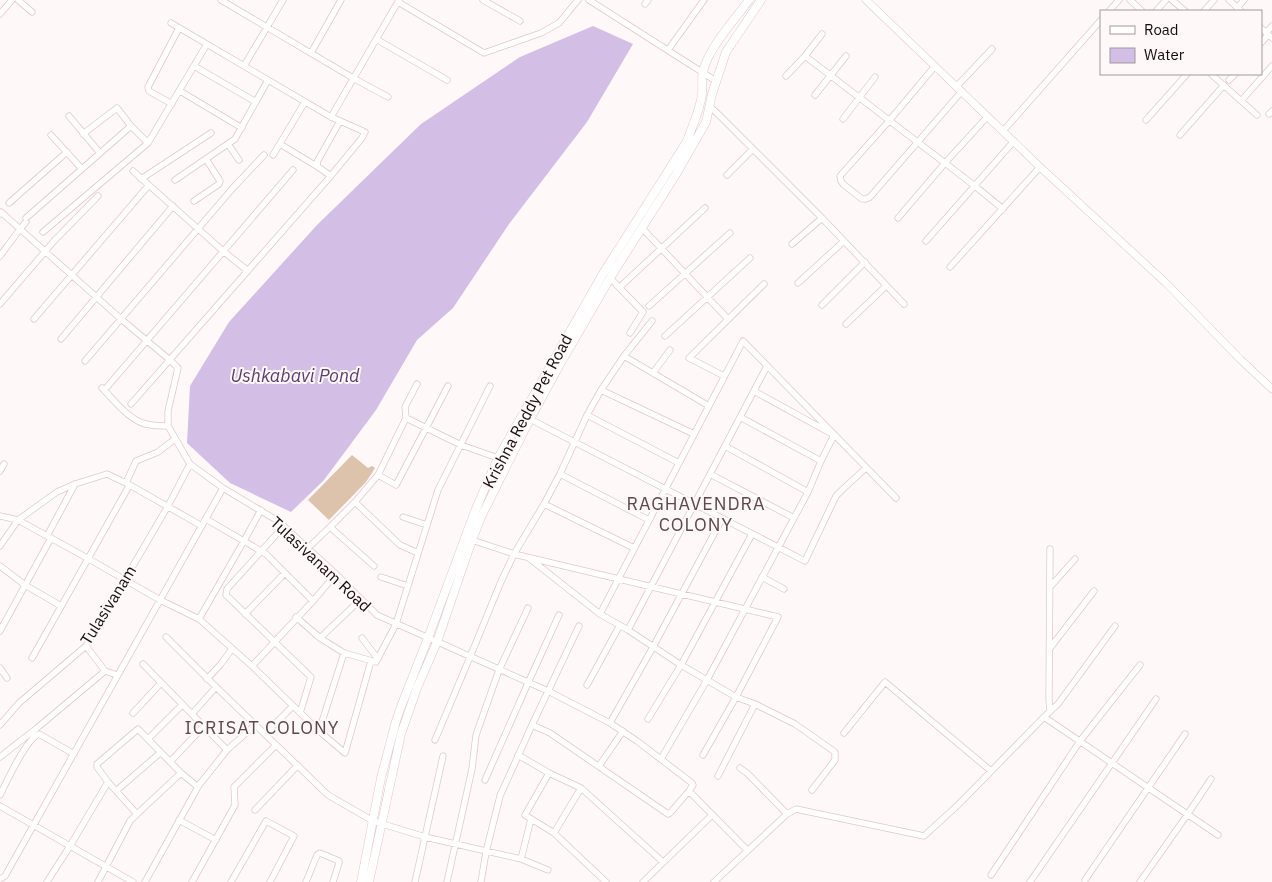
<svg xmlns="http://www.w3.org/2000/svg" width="1272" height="882" viewBox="0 0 1272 882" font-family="'IBM Plex Sans',sans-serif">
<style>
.green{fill:#dec3ac}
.water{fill:#d3bee5}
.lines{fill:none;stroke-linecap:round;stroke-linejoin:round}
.minor-casing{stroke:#e3c6cb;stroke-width:7}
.tertiary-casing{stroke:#e3c6cb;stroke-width:8}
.secondary-casing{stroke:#e3c6cb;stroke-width:9}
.minor{stroke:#fff;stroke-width:5.5}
.tertiary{stroke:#fff;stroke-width:7}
.secondary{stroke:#fff;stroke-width:8}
.labels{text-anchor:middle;stroke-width:4;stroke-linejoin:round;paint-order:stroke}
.street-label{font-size:16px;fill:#160c0e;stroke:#fef8f9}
.water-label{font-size:18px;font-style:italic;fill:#593c6f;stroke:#fef8f9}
.neighbourhood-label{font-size:18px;letter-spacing:1px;fill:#5f474c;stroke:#fef8f9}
</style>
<rect width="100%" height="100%" fill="#fef8f9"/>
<path class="green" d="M352,455L368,468L372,466L375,468L366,482L329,520L308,500Z"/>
<path class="water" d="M593,26L633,44L587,122L509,224L453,308L417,340L376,410L324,480L291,512L230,483L187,443L190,386L229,322L317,225L421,124L520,57Z"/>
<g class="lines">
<defs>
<path id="minor" d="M18,0L32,12
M221,0L353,78L388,97
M483,0L520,21
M589,0L716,81
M1130,0L1142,11
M1172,0L1185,11
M1229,0L1241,11
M398,2L484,53L541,33L559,23L578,0
M645,4L648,0
M1237,8L1244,0
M1109,11L1119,0
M1156,11L1166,0
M1204,11L1214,0
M0,14L12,0
M1261,28L1272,38
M1266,33L1272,26
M376,39L447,80
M1261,43L1268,35
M668,50L704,0
M311,53L341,0
M805,56L975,186L1003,209
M194,66L256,102
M244,66L283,0
M935,66L889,121L840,176L841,181L843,184L862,199H866L870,197L962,91
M1211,74L1257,115
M786,76L805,56L822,34
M1229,80L1235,74
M957,86L992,49
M180,91L242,128
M815,95L846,56
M1241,101L1272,66
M172,104L149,91L148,87L179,28
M709,106L717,113L822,218L904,304
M1269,114L1272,111
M69,116L100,153
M331,117L399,0
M843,119L875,77
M1146,120L1187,74
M1003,131L1101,20
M83,134L117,108L131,126L148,143
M51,135L82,169
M1180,135L1224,85
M228,144L239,160
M280,144L318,167
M273,155L305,102
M133,171L223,251L248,271
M727,175L753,149
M331,176L318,167L317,162L340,121
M141,179L211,133
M175,180L235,139L268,80
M194,201L219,184L220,181L206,159
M9,203L67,152
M0,214L1,212L20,229L26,222
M26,218L131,126
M898,218L945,163L988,116
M642,228L728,319
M43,232L148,143L207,44
M926,241L1014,141
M792,244L822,218
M0,256L20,229L121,319L170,360L178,368L168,411V426L190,464L223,488L278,521L336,574L377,615L548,691L610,723L637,741L692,783L693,785L689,791L747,850
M950,267L1040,167
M610,278L643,312L630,333
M798,283L844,241
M622,285L705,208
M0,304L54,241L98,196
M822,305L865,262
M649,306L730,233
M34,319L148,186
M846,324L886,286
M665,336L750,258
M61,339L173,206
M624,356L709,406
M85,361L232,189L264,155
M653,373L670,350
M724,376L689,358L764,284
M107,387L293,170
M102,388C114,400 125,415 140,422C148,426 159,426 168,426
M601,390L694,434
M131,404L329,178L362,138L365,132L331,117L171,23
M587,415L679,463
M526,417L805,561L836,496L844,488L866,468
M740,417L821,461
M406,418L461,445L498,458
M725,446L808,492
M0,471L4,464
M560,474L649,520
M710,474L794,518
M378,475L396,485L448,386
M128,484L202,526
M355,502L400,545L418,553
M544,504L634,548
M0,516L18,520L89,559L160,600L199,619L252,666L319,731L345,753L371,661
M403,517L427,525
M206,519L266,554L313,601
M284,526L227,589L226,595L311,677L300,713
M330,527L374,566
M47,536L75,484
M472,540L514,554L778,617L736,697L703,755
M0,546L18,520L43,502L57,492L75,484L107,474L126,483L136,461L158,452L175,439
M307,549L330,527L355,502L378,475L406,418L405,407L417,384
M1050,549L1049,700L1050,711
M529,558L600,614L628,630L681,665L736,697L755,704L795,724L835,752V760L812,790
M0,566L25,585L61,606
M381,577L408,586
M762,577L784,589
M1050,587L1075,559
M245,614L285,573
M600,614L743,341L896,498
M296,617L320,638L344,653L376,662L396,624L438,490L490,386
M199,619L241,546L261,510
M628,630L767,366
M0,631L51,538
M166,637L216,687L328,795L373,821L425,837L521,859L548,870
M320,638L361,599
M362,638L378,659
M86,646L105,671L117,675
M1050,648L1094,591
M32,658L129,486
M143,664L227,750
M252,666L313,601L336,574
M0,668L7,678
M207,679L220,665L232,649
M587,685L620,625
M133,713L161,683
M192,714L216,687
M1044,717L1218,835
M648,719L681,665L752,534
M610,723L653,647L722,519
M0,725L19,703L86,646L168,506L190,464
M532,725L550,733L668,814L670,813L689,791
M319,731L344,653
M844,733L885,682L991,771
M265,734L293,706
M148,739L182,705
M435,740L470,657L500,584L514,554L544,504L560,474L587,415L601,390L624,356L652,321
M518,755L549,773L581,788L663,862
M0,757L37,728L105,671
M661,759L707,680L808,492L821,461L834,435L754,391
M170,762L204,726
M599,766L623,731
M740,768L748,774L787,814
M549,773L525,815L554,833L606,882
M718,776L755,704
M485,780L528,683L559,615
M116,791L160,753
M0,795C7,781 26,739 39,734L74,754
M0,806L133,882
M255,810L298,765
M137,814L108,782L97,767V764L138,729L181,773
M179,820L216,840
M554,833L581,788
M521,859L531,819
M991,875L1080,741L1140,665
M0,879L5,876L223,488
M1085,880L1185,734
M47,882L70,846L108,782
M98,882L130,821L137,814L181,773L198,787
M145,882L199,785L227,750L256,724
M192,882L235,805L234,787L276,745
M231,882L266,821L294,836L270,882
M306,882L317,855L320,853L339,861V863L333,882
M415,882L443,756
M447,882L472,769L476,735L499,670L528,608
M481,882L486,852L500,796L532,725L579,626
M643,882L712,815
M714,882L787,814L796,809L924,836L959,804L1044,717L1058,704L1115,626
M1030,882L1156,699
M1140,882L1187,815L1211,779"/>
<path id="tertiary" d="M866,0L1040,167L1166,283L1241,360L1272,389"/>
<path id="secondary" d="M361,882L381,778L396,721L402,704L428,638L475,511L498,458L604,272L686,143C692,128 699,112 702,95C703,88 701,79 703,72C707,50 736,18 749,0
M369,882L401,734L417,688L437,642L472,540L481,517L530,419L559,366L613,273L675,176L706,122L712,94L726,52L761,0"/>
</defs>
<use href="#minor" class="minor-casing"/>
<use href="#tertiary" class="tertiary-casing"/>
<use href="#secondary" class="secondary-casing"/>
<use href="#minor" class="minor"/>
<use href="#tertiary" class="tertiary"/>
<use href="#secondary" class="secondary"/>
</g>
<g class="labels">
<g class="street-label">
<text transform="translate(527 411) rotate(-62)" y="6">Krishna Reddy Pet Road</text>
<text transform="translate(321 564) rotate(43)" y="6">Tulasivanam Road</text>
<text transform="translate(108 605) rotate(-58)" y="6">Tulasivanam</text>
</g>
<g class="water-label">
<text x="295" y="382">Ushkabavi Pond</text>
</g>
<g class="neighbourhood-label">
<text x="696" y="510">RAGHAVENDRA<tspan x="696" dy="21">COLONY</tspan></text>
<text x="262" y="734">ICRISAT COLONY</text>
</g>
</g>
<rect x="1100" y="10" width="162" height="65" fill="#fef8f9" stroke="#a19a9b"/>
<rect x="1110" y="26" width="25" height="8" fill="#ffffff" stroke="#a19a9b"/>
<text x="1144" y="35" font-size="15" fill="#160c0e">Road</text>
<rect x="1110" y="48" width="25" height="15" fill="#d3bee5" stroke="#a19a9b"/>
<text x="1144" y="60" font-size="15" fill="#160c0e">Water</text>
</svg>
